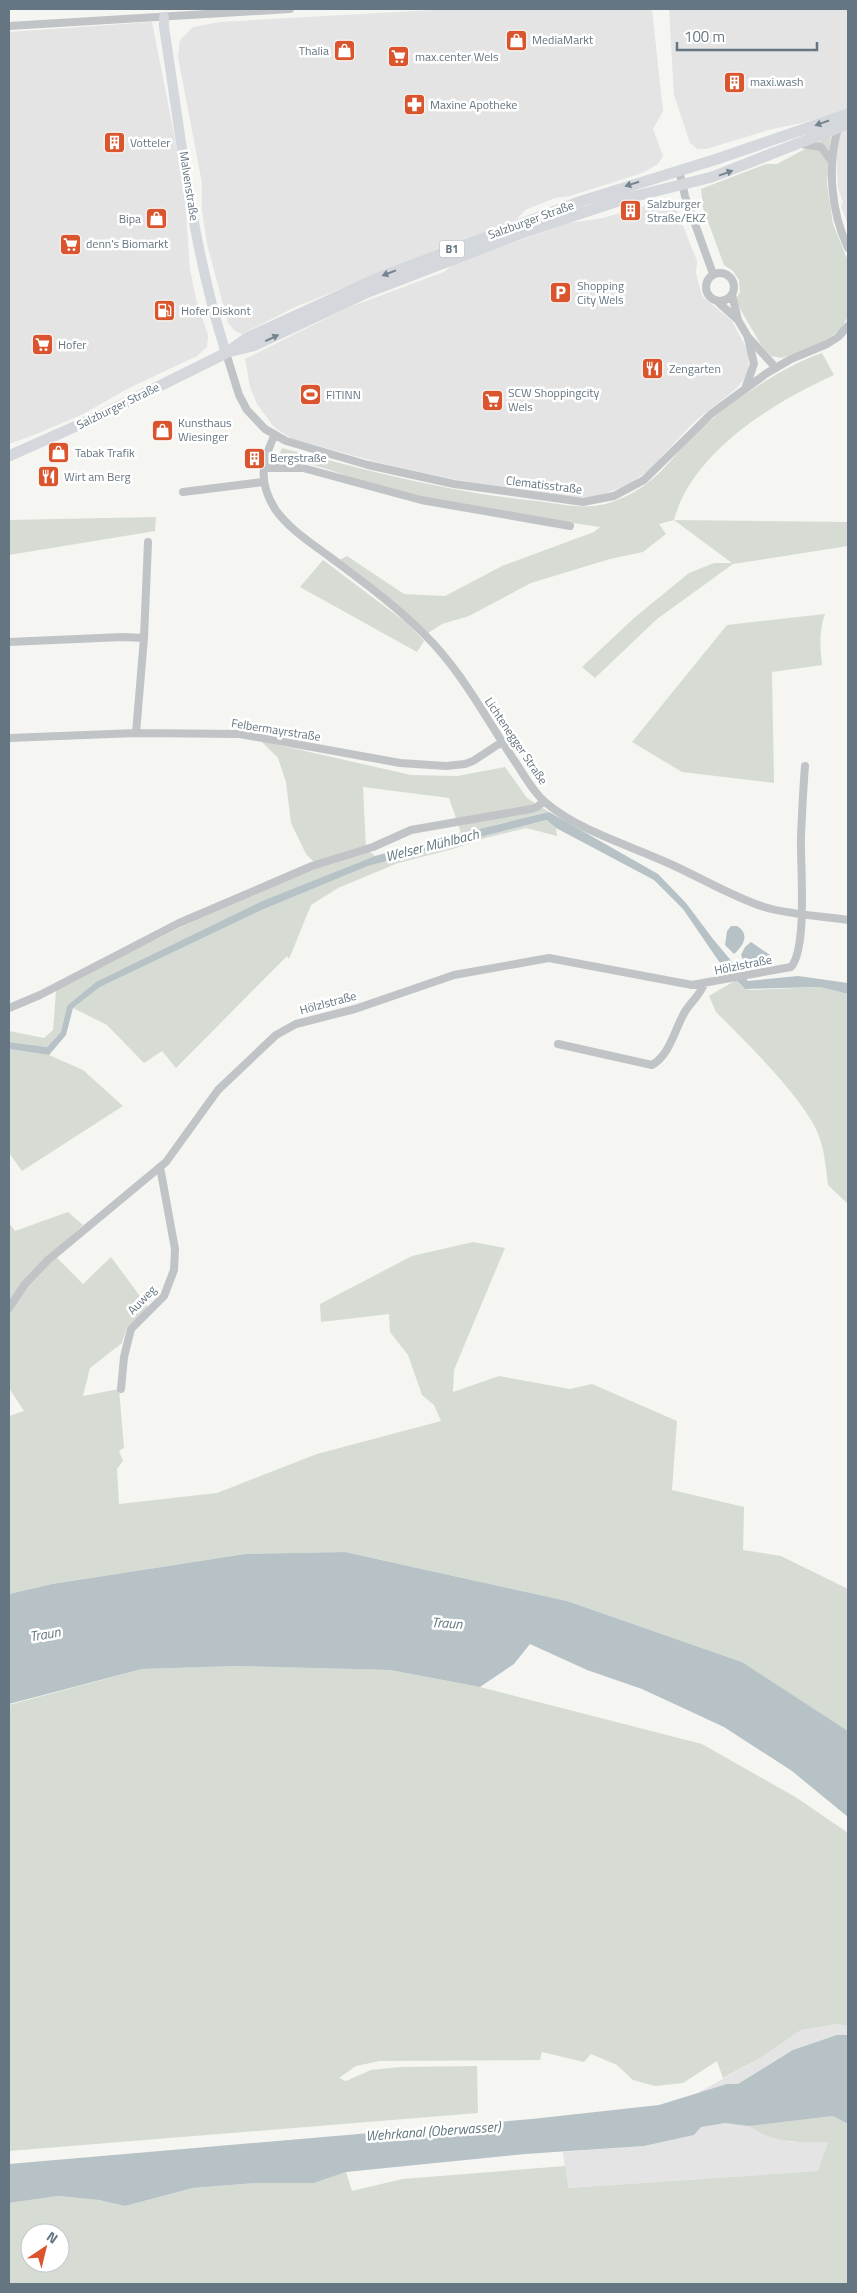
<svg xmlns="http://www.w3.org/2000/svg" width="857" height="2293" viewBox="0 0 857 2293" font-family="'Titillium Web',sans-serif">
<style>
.built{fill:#e3e4e3}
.green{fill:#d6dcd3;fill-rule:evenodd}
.water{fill:#b7c2c6}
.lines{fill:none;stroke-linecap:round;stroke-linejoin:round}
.street{stroke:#c0c4c7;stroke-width:8}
.secondary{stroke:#d4d8dc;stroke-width:10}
.primary{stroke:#d4d8dc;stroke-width:11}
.oneway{fill:#76848f}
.labels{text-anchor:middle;stroke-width:5;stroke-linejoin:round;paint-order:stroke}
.shield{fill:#fff;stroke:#939ea7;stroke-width:1}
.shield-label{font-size:11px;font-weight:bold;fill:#657581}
.poi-label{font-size:12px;fill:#657581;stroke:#fff;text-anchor:start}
.street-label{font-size:12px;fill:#657581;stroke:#fff}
.water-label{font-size:14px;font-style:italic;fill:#61777e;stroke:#fff}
</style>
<rect width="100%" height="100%" fill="#f5f5f2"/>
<path class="built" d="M452,9H652L663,111L653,129L663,156L658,164L642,173L570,196L555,198L525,210L517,219L295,307L242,334L235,331L228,323L207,244L202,210V183L178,57L180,40L193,27L220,22Z
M669,9H848V110L802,123L772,129L706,149H697L690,143L674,95Z
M152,22L184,185L190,270L196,299L208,335L207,347L197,356L129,388L85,413L39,433L9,444V32Z
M848,129V225L841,206L843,202L838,188L836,148L839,133Z
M665,200L674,203L697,261L696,273L702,296L732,321L749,353L748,374L736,389L695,421L649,470L628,485L604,494L580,498L458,480L392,466L292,439L274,427L257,404L250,387L245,359L347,308L444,272L455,263L569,223L603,218Z
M838,2024L848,2026V2122L846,2123L833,2116L750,2126L789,2142H828L819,2171L567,2188L563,2152L644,2146L693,2135L696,2094L760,2058L801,2030Z"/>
<path class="green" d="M831,135L827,183L833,224L848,261V316L842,328L825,341L782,358L771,356L761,345L735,300L740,292L739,280L733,271L724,265L703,208L701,189L766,164H777Z
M822,353L834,375C774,402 692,452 674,520L848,522V546L733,564L657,619L595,678L582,667L634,618L689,573L714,563H732L674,520L659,524L666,534L643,552L610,559L531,583L469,616L442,624L428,633L339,560L347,556L404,594L445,596L502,566L594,532L600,527C532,517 464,508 397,492C369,485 342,473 313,465C301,462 288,466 277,460L282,448C366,470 450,493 537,501C554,503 575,508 593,506C609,505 629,496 642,487C662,474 676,453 693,436C724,406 781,367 822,353Z
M156,517L155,531L9,555V520Z
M323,560L408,624L424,641L417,652L300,587Z
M825,614C819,630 820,647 822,665L772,672L774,783L682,772L632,742L727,625Z
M261,741L411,775L457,776L505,767L527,798L549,812L461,833L449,798L363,787L366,849L375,856L262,901L157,953L67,1006L61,1032L47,1047L9,1042V1031L44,1038L53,1030L56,991C142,946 228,901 319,867L306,854L291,823L286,782L278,758Z
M548,820L556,828L557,836L526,828L485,838L453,849L398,863L338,888L311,905L289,959L287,956L176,1068L162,1051L144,1063L107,1025L73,1008L100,987L264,909L368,866Z
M736,980L745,989L751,990L820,987L848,994V1204L828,1185C826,1169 825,1154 820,1139C809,1103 744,1040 716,1012L709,996Z
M9,1049L49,1055L83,1070L123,1106L22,1171L9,1153Z
M68,1212L83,1225L52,1253L83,1284L111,1257L148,1307L127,1327L122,1343L90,1368L83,1396L119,1389L124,1448L119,1451L123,1461L117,1469L119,1504L217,1493L317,1454L441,1421L434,1405L422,1395L408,1355L390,1332L389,1314L321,1322L320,1304L412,1256L473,1242L505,1248L454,1370L453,1392L499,1376L570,1389L592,1384L677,1421L672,1490L744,1507L743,1550L781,1556L848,1589V1731L742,1662L567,1601L345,1552L245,1554L52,1584L9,1594V1416L24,1411L9,1388V1223L15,1231Z
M237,1666L390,1670L480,1687L702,1744L797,1798L848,1833V2026L838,2024L801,2030L760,2058L723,2078L717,2061L683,2083L655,2086L633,2080L617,2065L591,2054L584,2062L542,2052L540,2060L380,2061L356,2066L339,2078L346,2081L371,2070L400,2067L477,2066L478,2113L9,2151V1705L142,1669Z
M833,2116L846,2123L848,2122V2283L9,2284V2203L58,2196L99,2200L125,2206L193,2188L256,2183H314L346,2172L352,2191L402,2179L565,2166L568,2188L818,2171L828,2142C797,2142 776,2144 749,2126ZM30,2233H60V2263H30Z"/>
<path class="water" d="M549,812L658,874L686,903L713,939L748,981L798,976L848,983V994L820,987L745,989L720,963L683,909L654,880L556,828L547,820L368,866L264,909L100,987L73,1008L66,1035L49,1055L9,1049V1042L47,1047L61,1032L67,1006L96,982L262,901L375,856L441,838Z
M731,926H737C750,934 744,945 734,954L725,945L727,931Z
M751,942L770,955V962L750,967L745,964L741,955L745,947Z
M345,1552L567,1601L742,1662L848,1731V1817L792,1771L724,1727L642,1689L587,1670L530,1644L514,1664L480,1687L390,1670L237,1666L142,1669L9,1704V1594L52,1584L245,1554Z
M837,2035H848V2122L846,2123L833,2116L749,2126L725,2123L701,2127L694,2135L644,2146L525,2154L346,2172L314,2183H256L193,2188L125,2206L99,2200L58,2196L9,2203V2164L532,2119L659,2105L727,2084H738L793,2050Z"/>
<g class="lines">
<path class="street" d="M9,26L290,9
M838,128C827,166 831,212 848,248
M801,144L821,147L832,162
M679,170L685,196L713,274
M706 287a14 14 0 1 1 28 0a14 14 0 1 1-28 0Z
M732,295L738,320
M718,302L738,320L748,337L776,368
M226,353L239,395L247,410L265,429L286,441L368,465L454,484L583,502L614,496L644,480L711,414L767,373L791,359L827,344L838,337L848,326
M745,389L754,364L748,338
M274,436C262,463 258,482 275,509C288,528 311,543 330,557C362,581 395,605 424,634C462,671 486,719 516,763C524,775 533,792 545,802C577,830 629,845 668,863C700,877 730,896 764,907C791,915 821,916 848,920
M264,468H303L421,500L570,526
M183,492L263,482
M144,638L148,542
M9,642L123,637L144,638L136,733
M9,738L136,733L240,734L400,763L446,766L465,764L473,761L502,742
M9,1008L40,995L179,923L312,866L373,847L411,830L531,809L537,807L544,801
M558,1044L652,1065C671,1054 675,1027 686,1010C692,1001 700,995 704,984
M9,1308L25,1284L48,1260L166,1162L218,1090L276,1035L296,1024L355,1009L454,975L549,958L692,985L791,967C808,947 800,865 801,836C802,813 803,790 805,766
M121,1389L124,1357L131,1329L164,1296L174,1270L175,1249L160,1167"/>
<path class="secondary" d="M164,17V27C181,136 192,248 226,353"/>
<path class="primary" d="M232,351L253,346L368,292L522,233L624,199L712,177L848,124
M9,456L101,415L226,353L247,338L378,278L582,201L717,159L848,114"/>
</g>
<defs><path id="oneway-solid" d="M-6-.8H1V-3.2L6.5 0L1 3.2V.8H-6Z" transform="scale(1.25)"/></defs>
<g class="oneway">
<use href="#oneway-solid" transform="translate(822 123) rotate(161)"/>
<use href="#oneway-solid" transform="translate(726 173) rotate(-20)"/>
<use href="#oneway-solid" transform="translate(632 184) rotate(162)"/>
<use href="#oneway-solid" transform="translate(389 273) rotate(159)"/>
<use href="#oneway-solid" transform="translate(272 338) rotate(-25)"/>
</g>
<defs>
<symbol id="shop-square" viewBox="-11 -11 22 22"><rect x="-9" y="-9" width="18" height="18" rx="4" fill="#da542d" stroke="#fff"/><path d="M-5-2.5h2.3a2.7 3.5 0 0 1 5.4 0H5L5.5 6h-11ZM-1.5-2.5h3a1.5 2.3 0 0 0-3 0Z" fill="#fff"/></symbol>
<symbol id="supermarket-square" viewBox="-11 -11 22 22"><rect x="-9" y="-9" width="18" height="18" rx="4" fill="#da542d" stroke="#fff"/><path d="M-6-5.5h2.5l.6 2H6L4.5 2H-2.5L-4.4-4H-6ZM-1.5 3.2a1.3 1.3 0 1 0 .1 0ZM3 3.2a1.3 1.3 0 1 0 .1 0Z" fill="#fff"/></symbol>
<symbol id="building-square" viewBox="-11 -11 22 22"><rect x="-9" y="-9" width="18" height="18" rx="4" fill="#da542d" stroke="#fff"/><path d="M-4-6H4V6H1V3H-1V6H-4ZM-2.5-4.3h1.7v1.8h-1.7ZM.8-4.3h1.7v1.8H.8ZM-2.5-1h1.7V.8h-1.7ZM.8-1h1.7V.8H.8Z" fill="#fff"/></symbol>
<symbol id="pharmacy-square" viewBox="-11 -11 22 22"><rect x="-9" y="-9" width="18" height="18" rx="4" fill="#da542d" stroke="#fff"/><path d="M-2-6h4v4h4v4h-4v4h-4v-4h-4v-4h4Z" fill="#fff"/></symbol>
<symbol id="parking-square" viewBox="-11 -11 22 22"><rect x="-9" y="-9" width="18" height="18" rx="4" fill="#da542d" stroke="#fff"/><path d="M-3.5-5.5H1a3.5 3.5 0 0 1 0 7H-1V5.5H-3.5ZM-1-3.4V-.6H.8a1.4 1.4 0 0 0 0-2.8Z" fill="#fff"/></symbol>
<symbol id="fuel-square" viewBox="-11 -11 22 22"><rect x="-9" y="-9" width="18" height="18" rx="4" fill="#da542d" stroke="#fff"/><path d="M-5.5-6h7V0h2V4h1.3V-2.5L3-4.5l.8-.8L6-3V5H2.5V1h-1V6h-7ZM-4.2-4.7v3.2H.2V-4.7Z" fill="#fff"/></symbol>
<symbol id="restaurant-square" viewBox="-11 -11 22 22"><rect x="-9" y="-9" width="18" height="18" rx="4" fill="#da542d" stroke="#fff"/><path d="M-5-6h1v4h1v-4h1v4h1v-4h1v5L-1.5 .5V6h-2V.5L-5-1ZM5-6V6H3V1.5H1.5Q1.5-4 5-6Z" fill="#fff"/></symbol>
<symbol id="stadium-square" viewBox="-11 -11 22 22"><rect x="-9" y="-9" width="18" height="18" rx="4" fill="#da542d" stroke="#fff"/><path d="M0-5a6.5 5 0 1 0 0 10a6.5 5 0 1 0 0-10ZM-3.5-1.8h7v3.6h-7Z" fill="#fff"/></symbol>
</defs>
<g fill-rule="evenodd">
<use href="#shop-square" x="504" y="28" width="25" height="25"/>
<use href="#shop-square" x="332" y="38" width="25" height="25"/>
<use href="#supermarket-square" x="386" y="44" width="25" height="25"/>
<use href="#building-square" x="722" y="70" width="25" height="25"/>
<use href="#pharmacy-square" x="402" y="92" width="25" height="25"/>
<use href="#building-square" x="102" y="130" width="25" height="25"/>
<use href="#building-square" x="618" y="198" width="25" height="25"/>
<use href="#shop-square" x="144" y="206" width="25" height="25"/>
<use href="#supermarket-square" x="58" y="232" width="25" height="25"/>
<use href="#parking-square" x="548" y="280" width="25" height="25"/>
<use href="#fuel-square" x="152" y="298" width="25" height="25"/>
<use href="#supermarket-square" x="30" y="332" width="25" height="25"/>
<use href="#restaurant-square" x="640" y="356" width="25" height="25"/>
<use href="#stadium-square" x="298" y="382" width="25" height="25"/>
<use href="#supermarket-square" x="480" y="388" width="25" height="25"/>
<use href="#shop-square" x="150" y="418" width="25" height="25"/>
<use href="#shop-square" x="46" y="440" width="25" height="25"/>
<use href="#building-square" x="242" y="446" width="25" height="25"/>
<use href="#restaurant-square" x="36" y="464" width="25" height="25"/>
</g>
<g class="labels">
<rect class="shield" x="439.5" y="240.5" width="25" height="17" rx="4"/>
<g class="shield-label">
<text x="452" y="253">B1</text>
</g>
<g class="poi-label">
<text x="532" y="44">MediaMarkt</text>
<text x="329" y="55" text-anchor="end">Thalia</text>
<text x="415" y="61">max.center Wels</text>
<text x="750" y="86">maxi.wash</text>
<text x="430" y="109">Maxine Apotheke</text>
<text x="130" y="147">Votteler</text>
<text x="647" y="208">Salzburger<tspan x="647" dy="14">Straße/EKZ</tspan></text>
<text x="141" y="223" text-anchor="end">Bipa</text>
<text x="86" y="248">denn's Biomarkt</text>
<text x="577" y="290">Shopping<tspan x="577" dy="14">City Wels</tspan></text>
<text x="181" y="315">Hofer Diskont</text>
<text x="58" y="349">Hofer</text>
<text x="669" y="373">Zengarten</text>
<text x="508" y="397">SCW Shoppingcity<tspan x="508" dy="14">Wels</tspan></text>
<text x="326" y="399">FITINN</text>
<text x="178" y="427">Kunsthaus<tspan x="178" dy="14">Wiesinger</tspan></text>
<text x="75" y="457">Tabak Trafik</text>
<text x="270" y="462">Bergstraße</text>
<text x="64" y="481">Wirt am Berg</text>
</g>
<g class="street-label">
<text transform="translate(189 186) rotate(81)" y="4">Malvenstraße</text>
<text transform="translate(531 220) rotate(-20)" y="4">Salzburger Straße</text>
<text transform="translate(118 406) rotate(-26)" y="4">Salzburger Straße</text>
<text transform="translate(544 485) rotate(7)" y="4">Clematisstraße</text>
<text transform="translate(276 730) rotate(9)" y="4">Felbermayrstraße</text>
<text transform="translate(516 741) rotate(56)" y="4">Lichtenegger Straße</text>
<text transform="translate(743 965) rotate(-11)" y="4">Hölzlstraße</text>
<text transform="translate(328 1003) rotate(-15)" y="4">Hölzlstraße</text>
<text transform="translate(142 1300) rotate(-46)" y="4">Auweg</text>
</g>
<g class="water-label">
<text transform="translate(432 845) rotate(-14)" y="5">Welser Mühlbach</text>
<text transform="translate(447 1623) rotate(4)" y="5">Traun</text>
<text transform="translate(45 1634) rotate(-10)" y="5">Traun</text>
<text transform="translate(433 2131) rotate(-4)" y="5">Wehrkanal (Oberwasser)</text>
</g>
</g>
<rect width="857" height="2293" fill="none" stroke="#657581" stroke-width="20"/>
<g transform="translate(45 2248) rotate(35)"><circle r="24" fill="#ffffff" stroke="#c1c8cd"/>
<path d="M0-4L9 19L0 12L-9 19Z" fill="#da542d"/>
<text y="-8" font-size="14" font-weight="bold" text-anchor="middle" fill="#657581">N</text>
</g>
<path d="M677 42v8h140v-8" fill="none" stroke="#657581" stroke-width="2.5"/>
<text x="684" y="42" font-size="15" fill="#657581" stroke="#ffffff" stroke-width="4" paint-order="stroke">100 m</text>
</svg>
